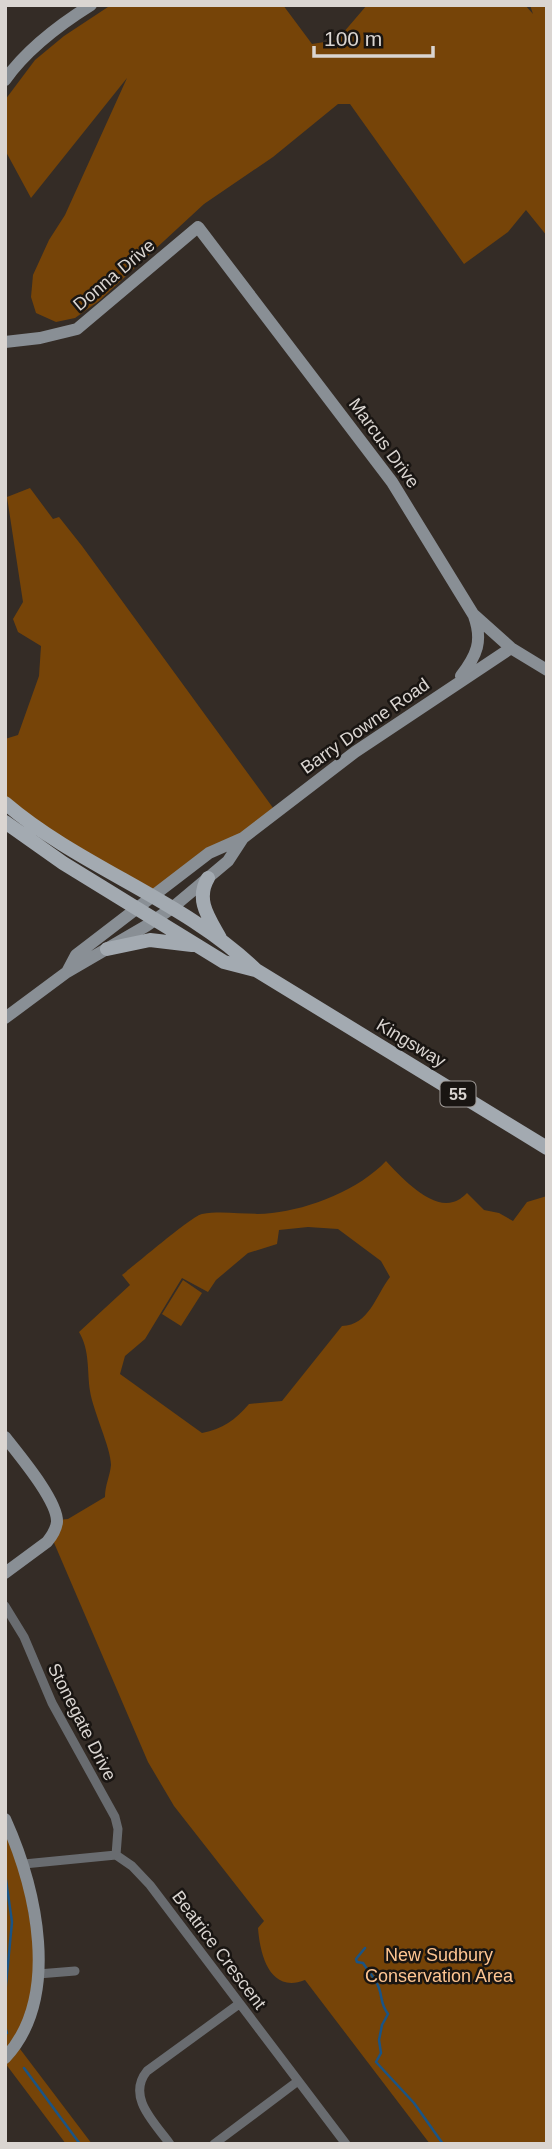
<svg xmlns="http://www.w3.org/2000/svg" width="552" height="2149" viewBox="0 0 552 2149" font-family="Helvetica,sans-serif">
<style>
.green{fill:#764408;fill-rule:evenodd}
.lines{fill:none;stroke-linecap:round;stroke-linejoin:round}
.stream{stroke:#1a5485;stroke-width:2.5}
.street{stroke:#696c70;stroke-width:9}
.secondary{stroke:#898f95;stroke-width:12}
.primary{stroke:#a3aab1;stroke-width:14}
.labels{text-anchor:middle;stroke-width:5;stroke-linejoin:round;paint-order:stroke}
.shield{fill:#191512;stroke:#a09b98;stroke-width:2}
.shield-label{font-size:16px;font-weight:bold;fill:#dad5d1}
.street-label{font-size:18px;fill:#dad5d1;stroke:#191512}
.park-label{font-size:18px;fill:#fec592;stroke:#191512}
</style>
<rect width="100%" height="100%" fill="#342c26"/>
<path class="green" d="M111,5H283L312,44L337,40L367,5H525L533,14L530,5H547V236L526,210L508,232L464,264L350,104H338L273,157L204,204L99,301L75,318L56,322L36,313L31,297L33,275L49,240L65,215L127,78L31,198L5,150V100L35,60L64,36Z
M30,488L53,519L59,517L82,546L276,812L153,896L5,801V739L18,735L39,676L41,646L18,632L13,619L23,602L7,497Z
M386,1161C400,1176 430,1209 453,1202C458,1201 463,1197 467,1193L484,1210L499,1213L513,1221L527,1202L547,1196V2144H430L305,1980C270,1994 260,1955 258,1928L264,1921L174,1806L148,1762L52,1538L58,1520L68,1519L105,1497C105,1485 110,1476 111,1465C111,1448 93,1411 90,1391C87,1371 90,1350 79,1332L130,1285L122,1275C134,1266 193,1215 202,1214C225,1210 249,1216 272,1213C310,1209 360,1189 386,1161ZM308,1227L338,1229L381,1261L390,1277C375,1297 369,1325 342,1326L282,1401L249,1404C235,1420 223,1429 202,1433L120,1374L125,1356L145,1339L182,1278L208,1292L216,1280L248,1253L277,1244L279,1230Z
M183,1280L202,1293L181,1326L162,1314Z
M5,1818L17,1845L39,1974L17,2045L92,2144H66L5,2063Z"/>
<g class="lines">
<path class="stream" d="M5,1873L12,1922L5,1995
M365,1948L356,1959L357,1962L363,1963C368,1971 376,1979 379,1988C383,2000 380,2003 388,2014L382,2025L379,2040L381,2053L376,2062L414,2103L443,2144
M5,2026L7,2033
M24,2068L80,2144"/>
<path class="street" d="M5,1606L24,1637L52,1703L115,1817L118,1829L116,1855
M24,1864L116,1855L132,1866L150,1885L346,2144
M38,1974L75,1971
M170,2144C155,2123 126,2097 147,2071L239,2004
M214,2144L298,2081"/>
<path class="secondary" d="M5,80C27,49 59,25 91,5
M5,342L40,338L77,329L198,227L392,482L473,614L511,648L547,670
M461,676C477,655 483,641 474,616
M67,972L76,955L209,853L243,838L355,752L511,648
M5,1018L67,972L146,926L172,908L228,861L243,838
M5,1437C19,1455 58,1501 57,1522C56,1530 52,1536 47,1542L5,1573
M5,1819C36,1888 62,1997 5,2058"/>
<path class="primary" d="M5,803C81,868 184,900 256,970L547,1148
M5,822L63,863L224,962L255,970
M208,878C195,900 209,918 220,938
M107,949L150,940L192,945"/>
</g>
<g class="labels">
<rect class="shield" x="440.5" y="1081.5" width="35" height="25" rx="5"/>
<g class="shield-label">
<text x="458" y="1100">55</text>
</g>
<g class="street-label">
<text transform="translate(114 275) rotate(-40)" y="6">Donna Drive</text>
<text transform="translate(384 443) rotate(54)" y="6">Marcus Drive</text>
<text transform="translate(365 726) rotate(-35)" y="6">Barry Downe Road</text>
<text transform="translate(411 1043) rotate(31)" y="6">Kingsway</text>
<text transform="translate(82 1722) rotate(63)" y="6">Stonegate Drive</text>
<text transform="translate(219 1950) rotate(53)" y="6">Beatrice Crescent</text>
</g>
<g class="park-label">
<text x="439" y="1961">New Sudbury<tspan x="439" dy="21">Conservation Area</tspan></text>
</g>
</g>
<rect width="552" height="2149" fill="none" stroke="#dad5d1" stroke-width="14"/>
<path d="M314 46v10h119v-10" fill="none" stroke="#dad5d1" stroke-width="3.5"/>
<text x="324" y="46" font-size="21" fill="#dad5d1" stroke="#191512" stroke-width="5" paint-order="stroke">100 m</text>
</svg>
